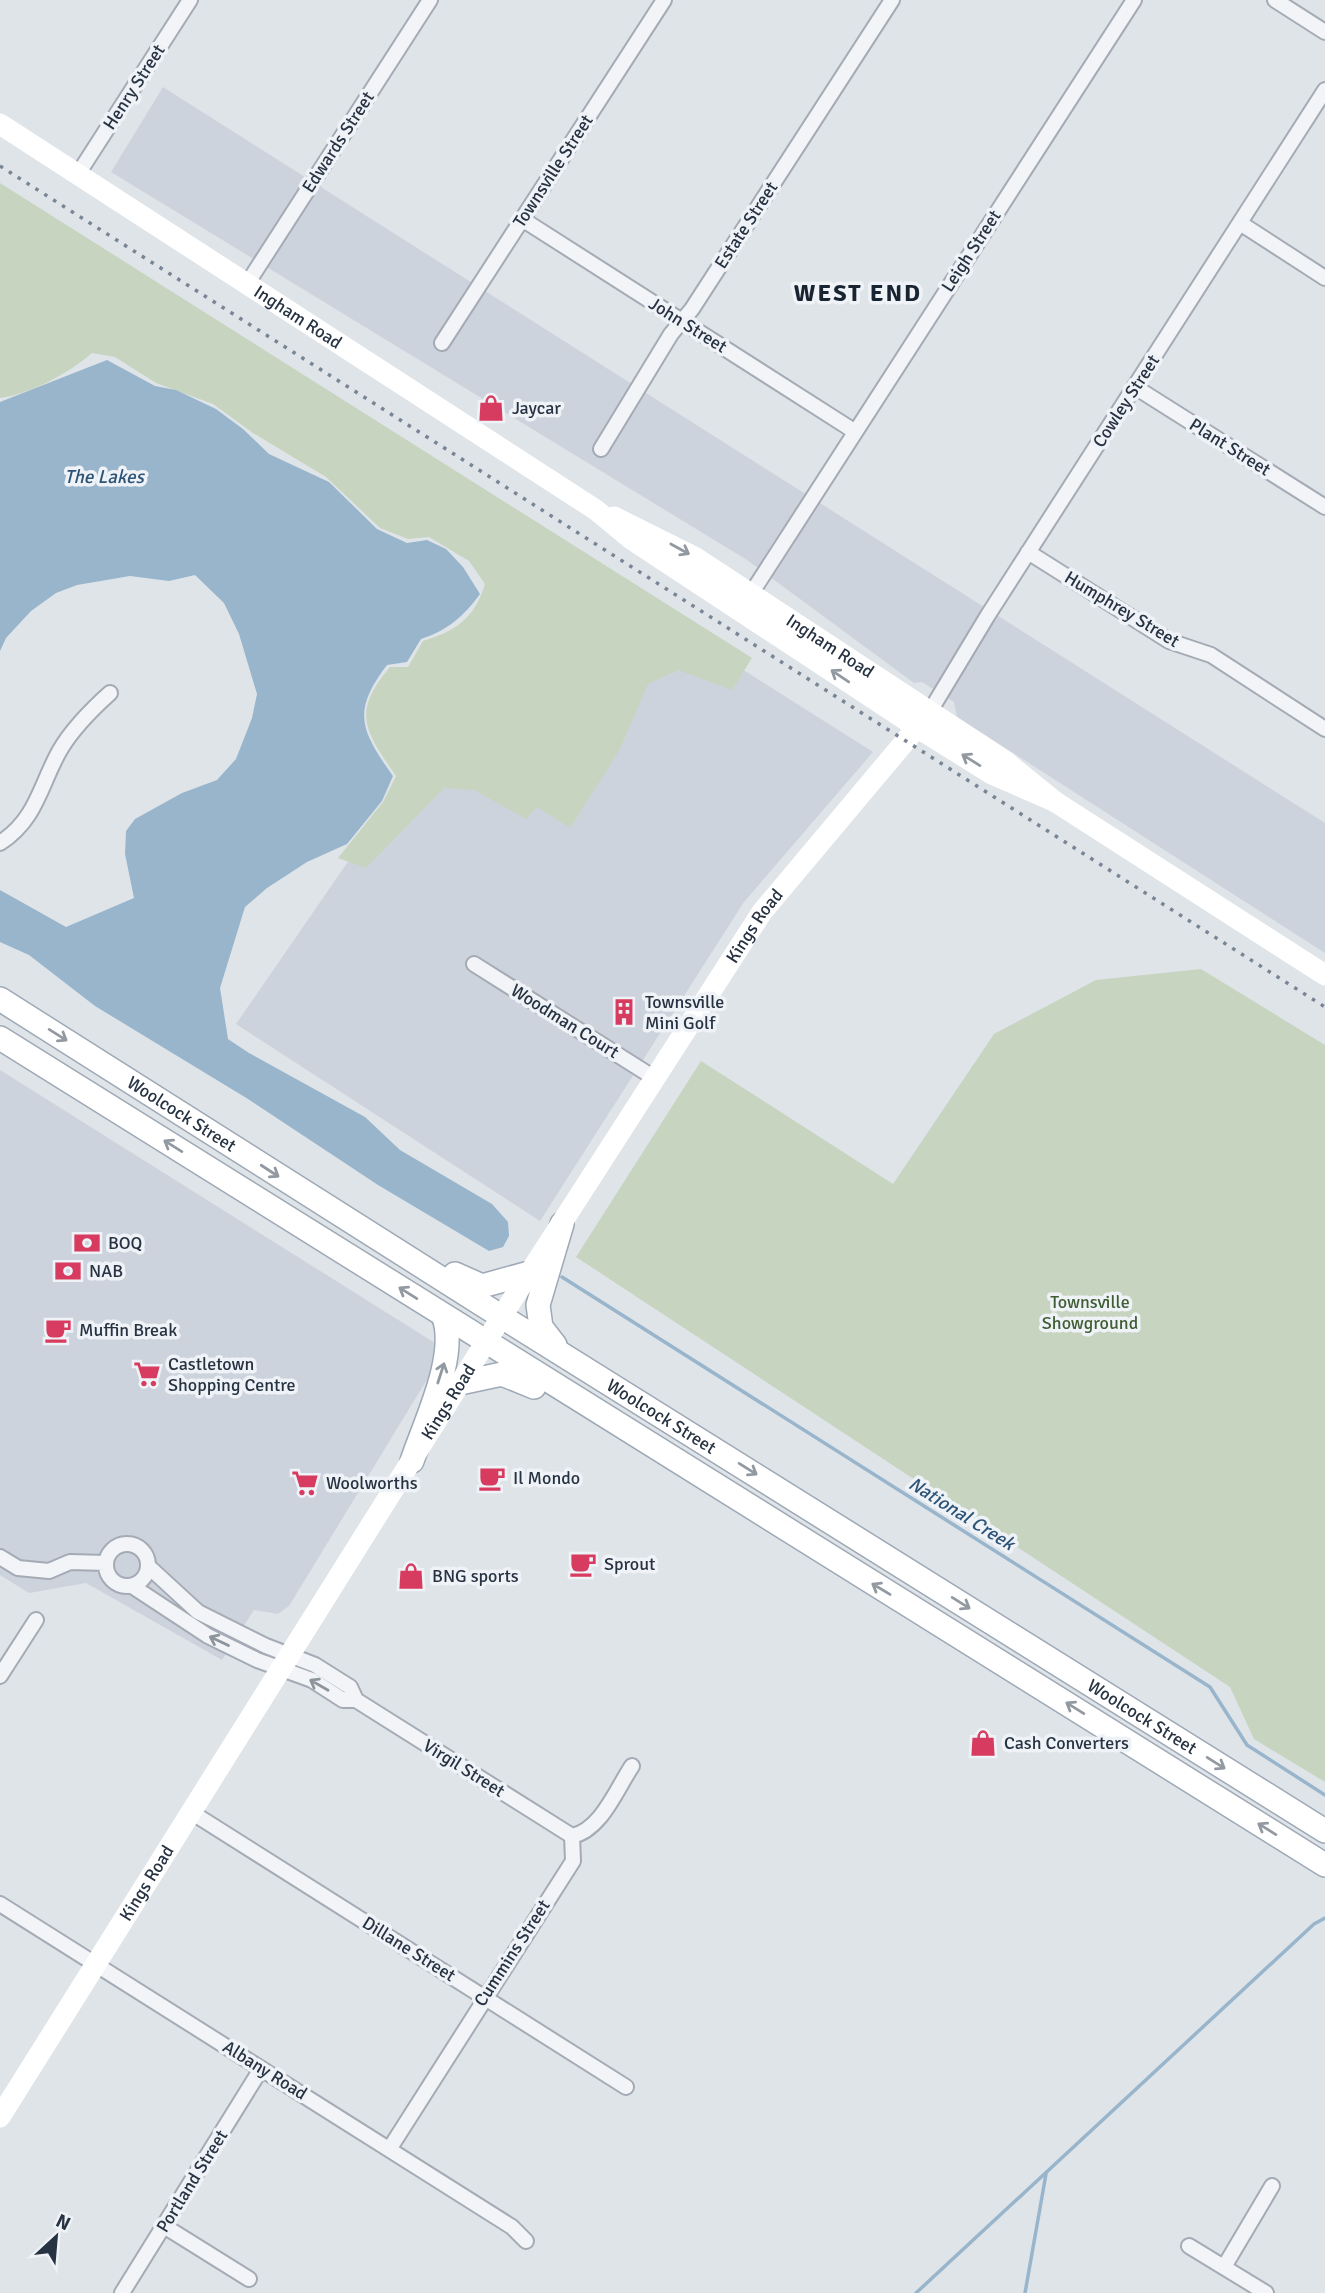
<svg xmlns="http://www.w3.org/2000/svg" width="1325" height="2293" viewBox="0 0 1325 2293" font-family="Signika,sans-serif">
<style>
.built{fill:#cdd3dc}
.green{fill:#c7d4c0}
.water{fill:#98b5cc}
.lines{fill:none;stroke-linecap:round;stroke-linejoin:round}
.stream{stroke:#98b5cc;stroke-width:3.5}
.minor-casing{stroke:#a4abb4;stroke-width:18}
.primary-casing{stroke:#9ea9b6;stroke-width:26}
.minor{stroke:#f2f4f7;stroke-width:14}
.secondary{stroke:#fff;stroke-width:21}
.primary{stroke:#fff;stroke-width:23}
.rail{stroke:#788594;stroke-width:3.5;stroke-dasharray:3.5 7;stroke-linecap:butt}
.oneway{stroke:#9399a0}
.oneway2{stroke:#8c949c}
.labels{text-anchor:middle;stroke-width:7;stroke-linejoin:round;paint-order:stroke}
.street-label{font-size:18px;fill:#273342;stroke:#eff3f7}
.poi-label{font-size:18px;fill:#273342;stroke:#eff3f7;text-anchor:start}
.park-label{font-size:18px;fill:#3f5e33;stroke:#eff3f7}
.water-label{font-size:19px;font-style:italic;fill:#2e5578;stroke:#eff3f7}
.district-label{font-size:24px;font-weight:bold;letter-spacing:2px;fill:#192432;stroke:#eff3f7}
</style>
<rect width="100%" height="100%" fill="#dfe4e9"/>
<path class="built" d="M163,87L1325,823V953L957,717L954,702L922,682L914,683L747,560L111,172Z
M560,554L873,752L744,902L540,1221L236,1024Z
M0,1070L435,1343V1361L431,1373L289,1606L278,1614L254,1610L222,1660L86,1583L29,1593L0,1575Z"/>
<path class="green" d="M0,183L752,658L732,690L678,670L648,684L619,751L570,828L537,807L526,819L474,790L444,788L366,868L338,858L383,802L396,776C365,731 351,713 390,667H408L423,641C456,631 475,618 485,584L469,561L429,537L408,539L380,528L326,477L253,433L213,404L156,383L115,357L92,353C69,373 31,394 0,398Z
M1201,969L1325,1045V1782L1254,1739L1230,1687L576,1257L701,1061L893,1184L994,1034L1096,980Z"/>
<path class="water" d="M107,360L155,386L176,390L216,409L243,429L269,454L329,482L377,529L407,543L427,540L446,549L463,567L480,594C463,617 448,630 421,639L407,662L387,665C351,712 361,731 393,776L382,801L347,844L307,862L267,888L245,907L220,988L228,1039L249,1053L365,1117L400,1150L492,1204L508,1222L509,1236L503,1247L489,1251L378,1185L248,1099L95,1006L29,955L0,942V890L66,927L134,898L125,854L126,831L135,819L182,793L217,780L236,759L252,718L257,694L239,634L224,603L195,575L169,581L130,576L77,585L56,593L31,611L6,638L0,651V402Z"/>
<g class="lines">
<path class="stream" d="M562,1277L1210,1687L1247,1745L1325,1795
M916,2293L1314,1924L1325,1918
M1025,2293L1046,2174"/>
<defs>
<path id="minor" d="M1275,0L1325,32
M78,174L190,0
M522,219L854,431
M1240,223L1325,278
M247,284L430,0
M442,343L664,0
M1135,387L1325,507
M601,449L671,334L692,309L892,0
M1028,552L1169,641L1211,655L1325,729
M747,600L1134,0
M929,713L988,615L1325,90
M0,843C37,819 40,785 60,750C73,728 91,710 110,693
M474,964L656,1079
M106 1565a21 21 0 1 1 42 0a21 21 0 1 1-42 0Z
M0,1557L18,1568L49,1571L70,1562L106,1563
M148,1566L198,1612L266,1646L315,1665L350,1687L356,1700L572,1836
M132,1586L208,1636L257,1660L312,1680L343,1700H356
M0,1676L36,1620
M191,1812L626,2087
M572,1836C601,1830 616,1790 632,1766
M0,1904L512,2227L526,2241
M390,2148L573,1861L572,1836
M164,2226L249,2279
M1189,2246L1266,2293
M1224,2267L1272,2186
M122,2293L261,2069"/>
<g id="primary">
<path id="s4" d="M0,999L483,1305L1325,1831"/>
<path d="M0,1038L1325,1865"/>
<path d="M455,1274L482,1286L529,1273"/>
<path d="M555,1345L541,1327L538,1305L562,1224"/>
<path d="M460,1383L502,1374L534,1387"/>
<path d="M412,1461C425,1422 459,1354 443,1315"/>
</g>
</defs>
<use href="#minor" class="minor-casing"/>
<use href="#primary" class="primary-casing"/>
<use href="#minor" class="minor"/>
<g class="secondary">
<path id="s1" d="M0,124L596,510L631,539L918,728L992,774L1054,801"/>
<path id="s2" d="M614,517L696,558L1005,761L1054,801L1325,975"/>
<path id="s3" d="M0,2117L514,1297L762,912L929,713"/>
</g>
<use href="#primary" class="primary"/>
<path class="rail" d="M0,166L1325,1007"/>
</g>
<defs><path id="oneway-shaft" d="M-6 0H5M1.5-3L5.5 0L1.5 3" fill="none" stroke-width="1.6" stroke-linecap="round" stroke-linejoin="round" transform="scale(1.75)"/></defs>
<g class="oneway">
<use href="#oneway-shaft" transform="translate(680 549) rotate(29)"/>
<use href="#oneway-shaft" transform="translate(840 676) rotate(-146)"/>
<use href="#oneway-shaft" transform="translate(971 760) rotate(-148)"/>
<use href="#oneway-shaft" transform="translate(58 1035) rotate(32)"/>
<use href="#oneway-shaft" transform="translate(173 1146) rotate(-148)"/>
<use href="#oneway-shaft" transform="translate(270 1171) rotate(33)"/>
<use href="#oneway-shaft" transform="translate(408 1293) rotate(-148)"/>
<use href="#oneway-shaft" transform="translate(441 1373) rotate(-72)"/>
<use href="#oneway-shaft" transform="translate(748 1469) rotate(32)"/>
<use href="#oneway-shaft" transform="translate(881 1589) rotate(-149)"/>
<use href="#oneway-shaft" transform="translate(961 1603) rotate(32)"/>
<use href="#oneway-shaft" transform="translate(1075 1708) rotate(-148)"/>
<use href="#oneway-shaft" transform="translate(1216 1763) rotate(32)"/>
<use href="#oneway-shaft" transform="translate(1267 1829) rotate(-148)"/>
</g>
<g class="oneway2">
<use href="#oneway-shaft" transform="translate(219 1641) rotate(-155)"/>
<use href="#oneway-shaft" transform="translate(319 1685) rotate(-150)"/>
</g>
<defs>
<symbol id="shop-bare" viewBox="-9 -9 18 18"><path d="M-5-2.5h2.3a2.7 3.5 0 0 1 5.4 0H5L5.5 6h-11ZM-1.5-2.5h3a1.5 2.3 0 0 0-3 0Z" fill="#d73c60" stroke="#eff3f7" stroke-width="2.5" paint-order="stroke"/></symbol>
<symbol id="building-bare" viewBox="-9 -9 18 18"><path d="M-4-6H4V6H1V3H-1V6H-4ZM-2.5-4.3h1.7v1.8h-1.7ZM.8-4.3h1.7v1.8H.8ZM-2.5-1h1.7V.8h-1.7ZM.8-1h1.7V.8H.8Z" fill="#d73c60" stroke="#eff3f7" stroke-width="2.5" paint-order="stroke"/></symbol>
<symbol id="bank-bare" viewBox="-9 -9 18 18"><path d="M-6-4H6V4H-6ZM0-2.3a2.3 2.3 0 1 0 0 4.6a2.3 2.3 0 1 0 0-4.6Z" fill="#d73c60" stroke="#eff3f7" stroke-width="2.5" paint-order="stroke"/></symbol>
<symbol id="cafe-bare" viewBox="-9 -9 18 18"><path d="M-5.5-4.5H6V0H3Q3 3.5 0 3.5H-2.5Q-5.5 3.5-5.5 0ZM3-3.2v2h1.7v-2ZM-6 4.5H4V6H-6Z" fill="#d73c60" stroke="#eff3f7" stroke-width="2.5" paint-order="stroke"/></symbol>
<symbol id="supermarket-bare" viewBox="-9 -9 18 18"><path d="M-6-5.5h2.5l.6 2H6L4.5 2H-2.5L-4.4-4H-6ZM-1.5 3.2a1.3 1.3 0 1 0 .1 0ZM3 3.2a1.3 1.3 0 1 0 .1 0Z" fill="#d73c60" stroke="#eff3f7" stroke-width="2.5" paint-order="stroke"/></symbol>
</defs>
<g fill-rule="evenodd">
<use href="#shop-bare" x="472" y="389" width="38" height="38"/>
<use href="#building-bare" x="605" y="993" width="38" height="38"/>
<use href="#bank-bare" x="68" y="1224" width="38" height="38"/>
<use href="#bank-bare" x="49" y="1252" width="38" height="38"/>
<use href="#cafe-bare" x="39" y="1311" width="38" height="38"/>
<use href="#supermarket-bare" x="128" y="1355" width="38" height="38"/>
<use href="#cafe-bare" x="473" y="1459" width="38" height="38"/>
<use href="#supermarket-bare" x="286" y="1464" width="38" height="38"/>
<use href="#cafe-bare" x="564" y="1545" width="38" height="38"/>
<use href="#shop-bare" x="392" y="1557" width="38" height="38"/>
<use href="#shop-bare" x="964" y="1724" width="38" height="38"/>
</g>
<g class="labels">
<g class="street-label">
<text transform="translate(134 87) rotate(-57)" y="6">Henry Street</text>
<text transform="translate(338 142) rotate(-57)" y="6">Edwards Street</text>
<text transform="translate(553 171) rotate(-57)" y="6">Townsville Street</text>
<text transform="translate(746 225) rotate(-57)" y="6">Estate Street</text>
<text transform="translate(971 251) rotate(-57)" y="6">Leigh Street</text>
<text dy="6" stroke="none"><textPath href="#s1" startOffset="355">Ingham Road</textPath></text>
<text transform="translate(688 325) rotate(32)" y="6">John Street</text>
<text transform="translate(1126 401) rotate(-57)" y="6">Cowley Street</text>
<text transform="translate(1230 447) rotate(32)" y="6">Plant Street</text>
<text transform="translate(1122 609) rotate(31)" y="6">Humphrey Street</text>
<text dy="6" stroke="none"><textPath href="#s2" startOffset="252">Ingham Road</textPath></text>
<text dy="6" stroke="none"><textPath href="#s3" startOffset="1410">Kings Road</textPath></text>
<text transform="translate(565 1021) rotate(32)" y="6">Woodman Court</text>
<text dy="6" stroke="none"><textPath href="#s4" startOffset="215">Woolcock Street</textPath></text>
<text dy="6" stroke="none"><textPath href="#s3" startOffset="844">Kings Road</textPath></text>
<text dy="6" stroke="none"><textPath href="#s4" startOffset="782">Woolcock Street</textPath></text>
<text dy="6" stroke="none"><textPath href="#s4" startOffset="1349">Woolcock Street</textPath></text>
<text transform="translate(464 1768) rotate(32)" y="6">Virgil Street</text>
<text dy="6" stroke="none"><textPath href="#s3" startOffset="276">Kings Road</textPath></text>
<text transform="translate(409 1949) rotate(32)" y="6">Dillane Street</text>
<text transform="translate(512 1953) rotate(-57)" y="6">Cummins Street</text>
<text transform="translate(265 2070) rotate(32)" y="6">Albany Road</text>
<text transform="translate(192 2181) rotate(-58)" y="6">Portland Street</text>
</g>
<g class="poi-label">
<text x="512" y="414">Jaycar</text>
<text x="645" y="1008">Townsville<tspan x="645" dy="21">Mini Golf</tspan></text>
<text x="108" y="1249">BOQ</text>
<text x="89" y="1277">NAB</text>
<text x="79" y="1336">Muffin Break</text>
<text x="168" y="1370">Castletown<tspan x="168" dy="21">Shopping Centre</tspan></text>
<text x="513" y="1484">Il Mondo</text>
<text x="326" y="1489">Woolworths</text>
<text x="604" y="1570">Sprout</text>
<text x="432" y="1582">BNG sports</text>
<text x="1004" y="1749">Cash Converters</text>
</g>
<g class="park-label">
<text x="1090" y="1308">Townsville<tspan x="1090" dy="21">Showground</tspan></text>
</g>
<g class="water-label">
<text x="104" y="483">The Lakes</text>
<text transform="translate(962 1513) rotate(32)" y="7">National Creek</text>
</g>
<g class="district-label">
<text x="858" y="301">WEST END</text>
</g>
</g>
<g transform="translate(56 2237) rotate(26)" stroke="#eff3f7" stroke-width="5" paint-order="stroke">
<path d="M0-5L12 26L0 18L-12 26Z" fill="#273342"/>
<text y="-10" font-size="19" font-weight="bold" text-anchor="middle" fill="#273342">N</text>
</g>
</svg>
